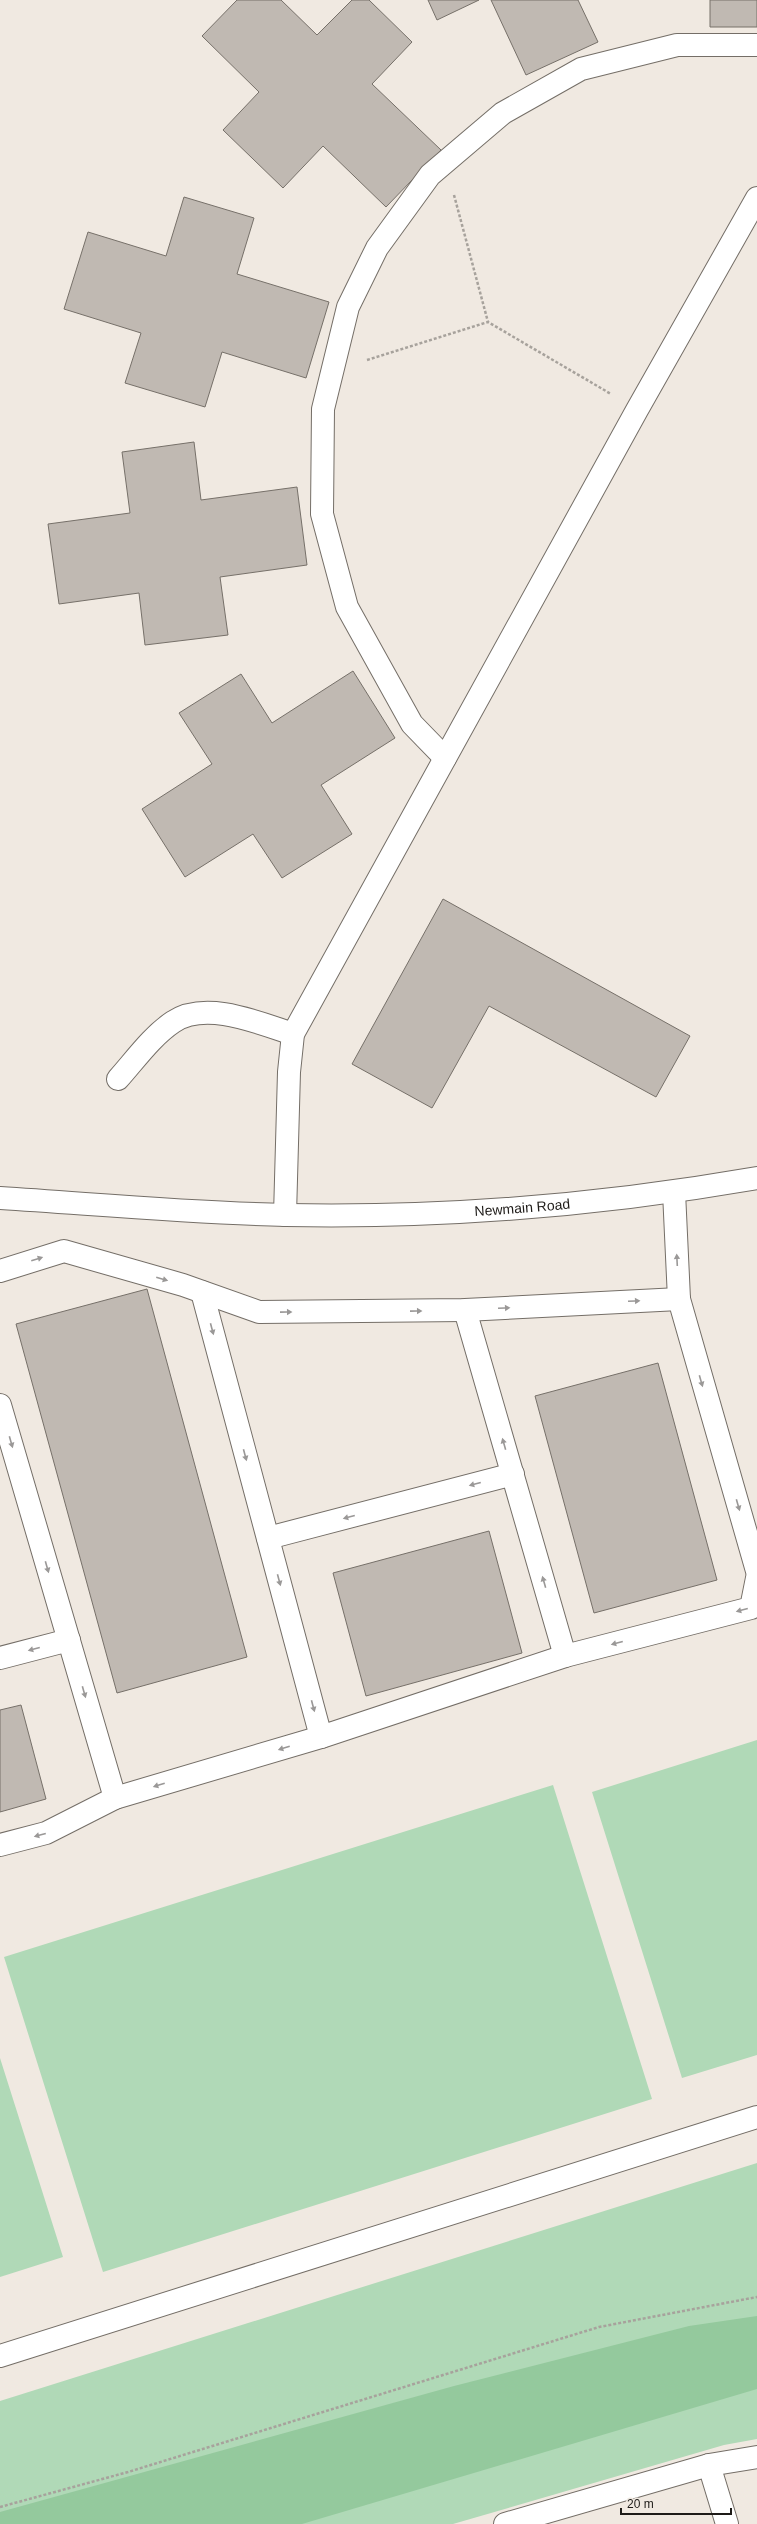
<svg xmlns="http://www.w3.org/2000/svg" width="757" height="2524" viewBox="0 0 757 2524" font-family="Helvetica,sans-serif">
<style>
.green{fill:#b0d9b7}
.forest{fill:#94c99d}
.building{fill:#c0b9b2;stroke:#767069}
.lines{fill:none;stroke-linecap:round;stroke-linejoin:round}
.minor-casing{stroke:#746e67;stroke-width:24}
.path{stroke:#a7a29c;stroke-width:2.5;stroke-dasharray:3 2;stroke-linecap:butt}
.minor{stroke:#fff;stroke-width:22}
.oneway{fill:#9a9897}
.labels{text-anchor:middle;stroke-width:4;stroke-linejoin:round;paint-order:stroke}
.street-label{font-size:14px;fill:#1e1b18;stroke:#f0e9e1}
</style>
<rect width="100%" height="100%" fill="#f0e9e1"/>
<path class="green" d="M757,1740V2055L682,2078L592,1792Z
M553,1785L652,2099L103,2272L4,1957Z
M0,2058L63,2257L0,2277Z
M757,2163V2439L724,2445L453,2524H0V2401Z"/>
<path class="forest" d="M757,2316V2389L302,2524H0V2512L454,2386L689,2326Z"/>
<path class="building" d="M237,0H281L317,35L352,0H369L412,42L372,84L441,150L386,207L323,146L283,188L223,130L259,92L202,36Z
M428,0H479L437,20Z
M491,0H578L598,42L526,75Z
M710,0H757V27H710Z
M184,197L254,218L237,274L329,302L306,378L222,352L205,407L125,383L141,333L64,309L88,232L166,256Z
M194,442L201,500L297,487L307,565L220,577L228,635L145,645L139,593L59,604L48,524L130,513L122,452Z
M353,671L395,738L321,785L352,834L282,878L253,834L185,877L142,809L212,764L179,713L241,674L272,723Z
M443,899L690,1036L656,1097L489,1006L432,1108L352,1064Z
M147,1289L247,1657L117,1693L16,1324Z
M658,1363L717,1580L594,1613L535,1396Z
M489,1531L522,1653L366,1696L333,1573Z
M21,1705L46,1799L0,1812V1710Z"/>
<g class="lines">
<defs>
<g id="minor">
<path d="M445,758L412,724L347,607L322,514L323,409L348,307L377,248L430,175L503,113L581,69L677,45H757"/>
<path d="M118,1079C135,1060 152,1036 173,1022C206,1000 259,1023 293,1034"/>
<path d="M674,1192L679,1299"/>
<path id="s1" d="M0,1198C95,1204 191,1213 286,1215C443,1218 602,1205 757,1178"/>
<path d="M285,1215L289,1072L293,1034L637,410L757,198"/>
<path d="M0,1271L64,1251L183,1285L259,1312L465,1310L679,1299L757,1571"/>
<path d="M202,1292L321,1737L565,1656"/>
<path d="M465,1310L565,1656L751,1608L757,1578"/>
<path d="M0,1405L115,1798"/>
<path d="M268,1538L513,1474"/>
<path d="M0,1658L69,1640"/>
<path d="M0,1845L46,1833L115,1798L321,1737"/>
<path d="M0,2356L757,2117"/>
<path d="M709,2465L727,2524"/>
<path d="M505,2524L709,2465L757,2457"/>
</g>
</defs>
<use href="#minor" class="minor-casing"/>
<path class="path" d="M454,195L488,322
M367,360L488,322L611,394
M0,2507L128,2472L599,2327L757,2297"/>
<use href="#minor" class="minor"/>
</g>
<defs><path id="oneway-solid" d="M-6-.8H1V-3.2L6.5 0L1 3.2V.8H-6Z"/></defs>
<g class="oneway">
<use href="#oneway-solid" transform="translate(37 1259) rotate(-17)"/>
<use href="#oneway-solid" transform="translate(677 1260) rotate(-93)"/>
<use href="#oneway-solid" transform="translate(162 1279) rotate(16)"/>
<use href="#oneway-solid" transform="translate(634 1301) rotate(-3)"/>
<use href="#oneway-solid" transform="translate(504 1308) rotate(-3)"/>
<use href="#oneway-solid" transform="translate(416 1311) rotate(-1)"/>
<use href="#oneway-solid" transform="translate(286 1312) rotate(-1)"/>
<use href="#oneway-solid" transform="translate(212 1329) rotate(75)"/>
<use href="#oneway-solid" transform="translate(701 1381) rotate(74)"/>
<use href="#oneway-solid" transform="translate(11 1442) rotate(74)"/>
<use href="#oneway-solid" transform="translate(504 1444) rotate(-106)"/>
<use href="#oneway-solid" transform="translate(245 1455) rotate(75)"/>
<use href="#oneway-solid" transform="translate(475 1484) rotate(165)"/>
<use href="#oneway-solid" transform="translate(738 1505) rotate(74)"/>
<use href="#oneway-solid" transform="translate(349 1517) rotate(165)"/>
<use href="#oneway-solid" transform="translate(47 1567) rotate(74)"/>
<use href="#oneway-solid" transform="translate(279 1580) rotate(75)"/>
<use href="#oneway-solid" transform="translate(544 1582) rotate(-106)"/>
<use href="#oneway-solid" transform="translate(742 1610) rotate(165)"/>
<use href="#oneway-solid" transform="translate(617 1643) rotate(165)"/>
<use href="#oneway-solid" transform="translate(34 1649) rotate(165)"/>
<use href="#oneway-solid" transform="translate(84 1692) rotate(74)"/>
<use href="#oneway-solid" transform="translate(313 1706) rotate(75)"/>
<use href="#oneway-solid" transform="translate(284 1748) rotate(163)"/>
<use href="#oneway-solid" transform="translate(159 1785) rotate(163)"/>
<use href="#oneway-solid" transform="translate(40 1835) rotate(165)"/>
</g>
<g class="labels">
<g class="street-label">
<text dy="5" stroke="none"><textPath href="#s1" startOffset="523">Newmain Road</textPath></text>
</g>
</g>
<path d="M621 2508v6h110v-6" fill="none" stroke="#1e1b18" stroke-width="2"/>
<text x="627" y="2508" font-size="12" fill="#1e1b18" stroke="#f0e9e1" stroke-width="3" paint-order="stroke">20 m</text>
</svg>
